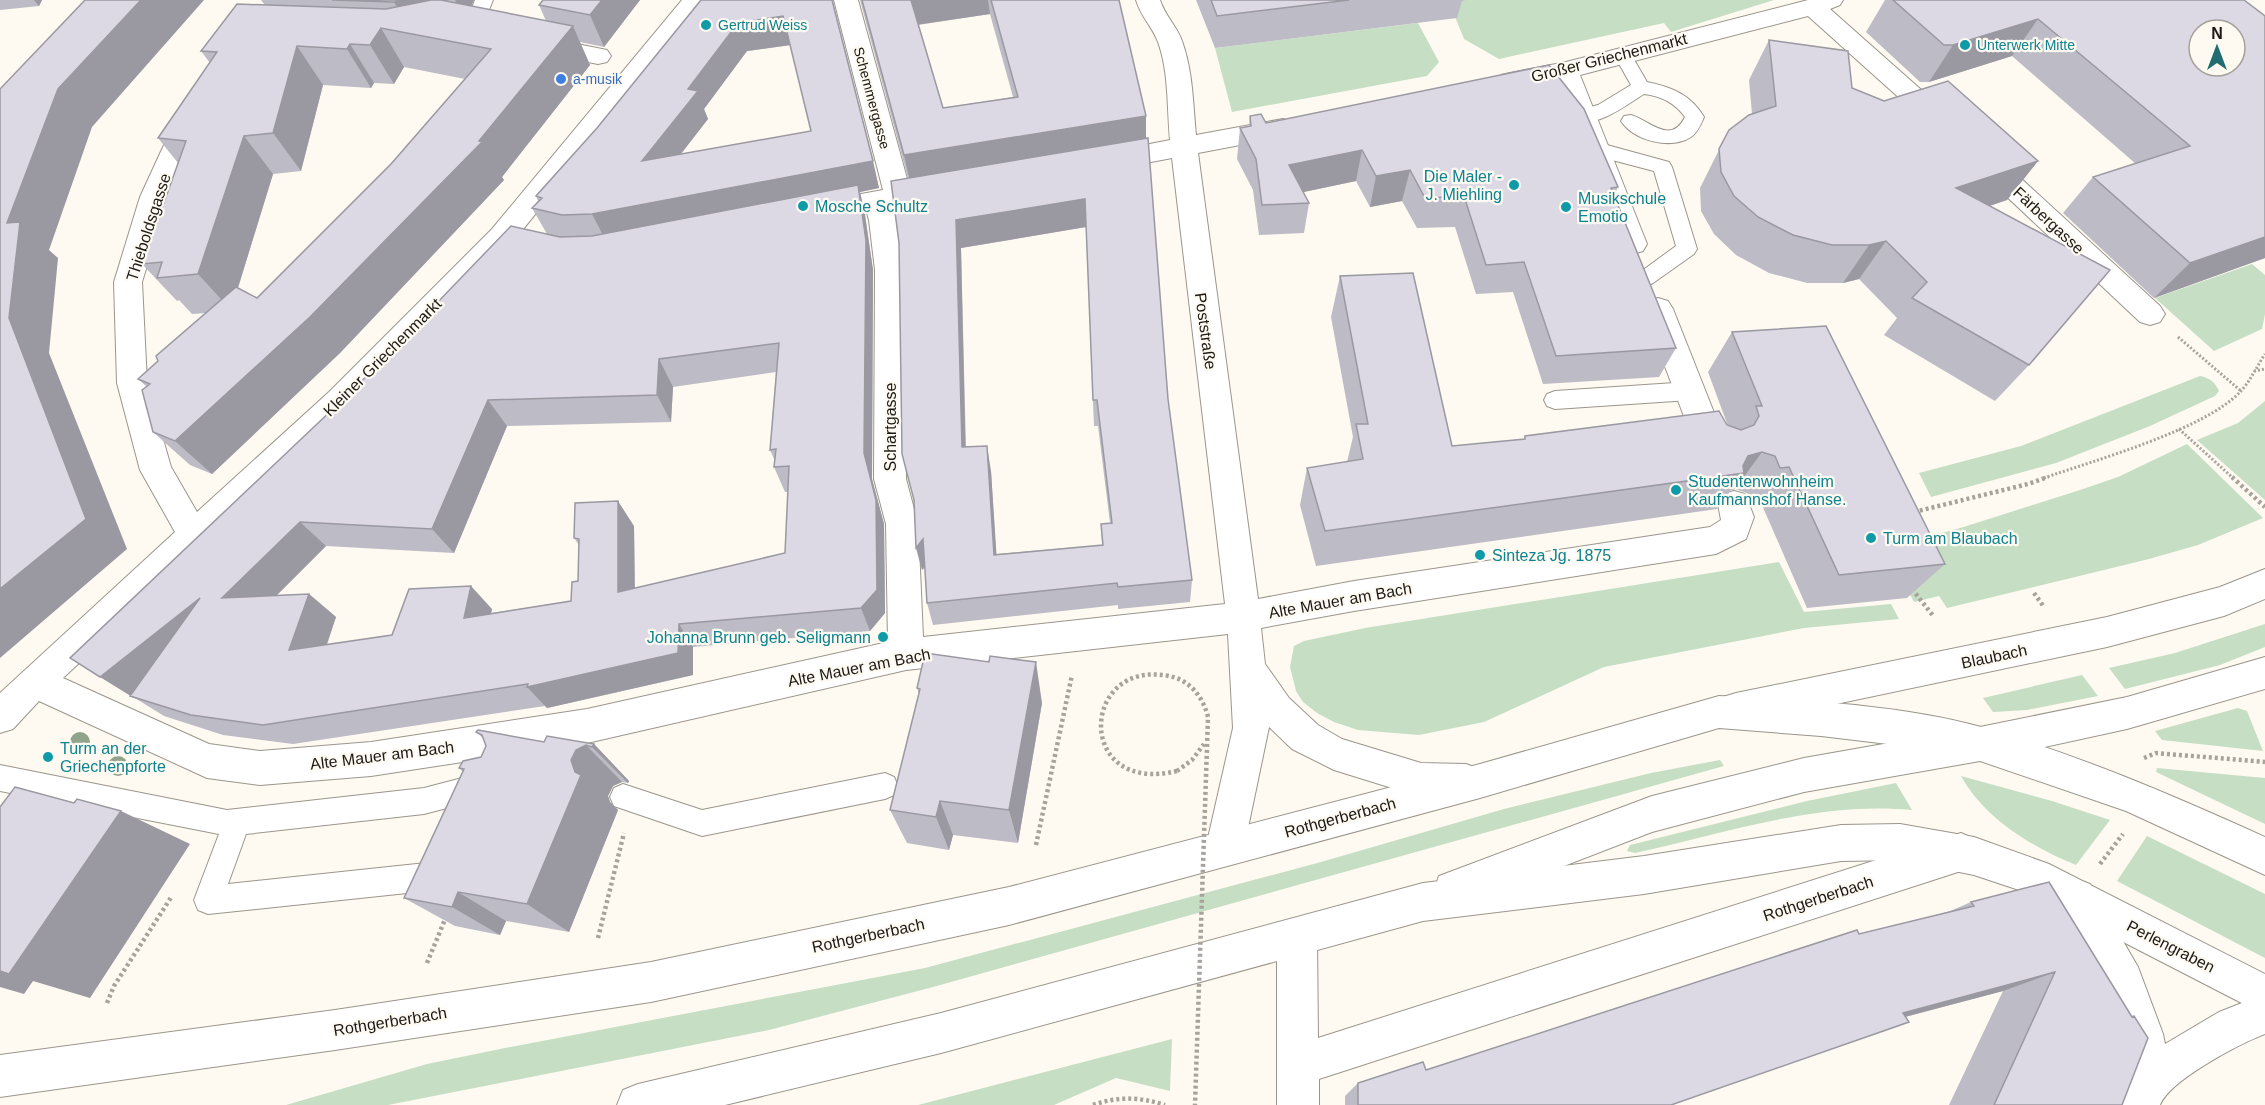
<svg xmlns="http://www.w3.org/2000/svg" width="2265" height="1105" viewBox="0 0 2265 1105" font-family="Arial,sans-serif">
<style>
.green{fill:#c5dec4}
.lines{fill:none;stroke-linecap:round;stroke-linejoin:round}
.lane-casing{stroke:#9b968c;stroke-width:2}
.street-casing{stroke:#9b968c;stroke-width:2}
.secondary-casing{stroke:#9b968c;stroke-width:2}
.primary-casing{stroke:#9b968c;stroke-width:2}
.path-far1{stroke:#a7a39c;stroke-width:3;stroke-dasharray:2 2;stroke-linecap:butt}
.path{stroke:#a7a39c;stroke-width:4.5;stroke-dasharray:3 3;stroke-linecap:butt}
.lane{fill:#fff;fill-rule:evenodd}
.street{fill:#fff;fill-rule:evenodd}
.secondary{fill:#fff;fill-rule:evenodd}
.primary{fill:#fff;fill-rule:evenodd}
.path-bridge{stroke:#a7a39c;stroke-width:4.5;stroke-dasharray:3 3;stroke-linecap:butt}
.tree{fill:#91a48b}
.wall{fill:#bdbbc5;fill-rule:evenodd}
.shaded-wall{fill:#9a98a0}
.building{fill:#dcd9e5;stroke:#9a98a0;stroke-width:1.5;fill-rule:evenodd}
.culture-dot{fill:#0f9aa8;stroke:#fefaf1;stroke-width:2}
.shop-dot{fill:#3f7fe0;stroke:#fefaf1;stroke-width:2}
.labels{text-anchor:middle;stroke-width:4.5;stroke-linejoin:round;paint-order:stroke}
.far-culture-label{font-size:14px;fill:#0d838f;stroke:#fefaf1;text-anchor:start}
.far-shop-label{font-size:14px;fill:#366cbe;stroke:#fefaf1;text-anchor:start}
.far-street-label{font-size:14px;fill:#1b1915;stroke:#fefaf1}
.street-label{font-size:16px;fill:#1b1915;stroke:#fefaf1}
.culture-label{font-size:16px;fill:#0d838f;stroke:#fefaf1;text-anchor:start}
</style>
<rect width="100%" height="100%" fill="#fefaf1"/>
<path class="green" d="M1467,0H1774L1671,32L1664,23L1499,59L1464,39L1449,2Z
M1418,23L1439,62L1427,76L1232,112L1215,48Z
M2252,264L2265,275V314L2262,329L2214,351L2155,298Z
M2200,376C2210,378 2215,382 2219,391L2215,396L2150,426L2056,463L1931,497L1919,473L2021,446Z
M2265,401V500L2197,440L2238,423Z
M2187,444L2263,518L2198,545L2149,559L1947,608L1939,596L1914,602L1884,546L1954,530L2080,490L2118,477Z
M1779,562L1804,612L1891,604L1899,619L1804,628L1604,667L1484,722L1419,735L1358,730L1334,722L1317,713L1303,702L1296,691L1290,667L1294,646L1304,641L1365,628Z
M2265,624V647L2220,665L2125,689L2109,668L2175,653Z
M2082,675L2098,696L2027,710L1993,712L1983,698Z
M2238,708L2247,711L2263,751L2162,740L2155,731Z
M1720,760L1724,766L933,987L769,1030L388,1105H286L427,1064L505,1048L925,968L1321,862L1504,809L1651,773Z
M2157,768L2265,778V824L2156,772Z
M1961,776L2052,801L2110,820L2076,865C2032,847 1985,819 1961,776Z
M1896,783L1912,810C1819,801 1726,833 1635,853L1627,851L1630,845L1807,801Z
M2147,836L2265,894V958L2117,881Z
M1172,1039L1170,1091L1116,1078L1054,1105H918Z"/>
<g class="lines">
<defs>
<path id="lane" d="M475,0H493L481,30L478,34H466L463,30Z
M1623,49L1629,51L1647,82C1672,87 1691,95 1704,117C1701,124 1698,132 1691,137C1671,150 1634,141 1621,121L1624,116L1631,115C1649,120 1671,146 1685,117C1675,103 1661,96 1644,94C1626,105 1599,127 1576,121L1574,116L1576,111L1598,105L1631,85L1614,55L1617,51Z
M1596,142L1669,162L1672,167L1697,249L1694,254L1653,283L1646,286L1639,283L1636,278L1639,273L1676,246L1654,171L1589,154L1586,149L1589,144Z
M1690,382L1698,385L1701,391L1698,397L1690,400L1555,409L1547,406L1544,400L1547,394L1555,391Z
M0,765L227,810L424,788L485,772L494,776L498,785L494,794L485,798L424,814L246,834L228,884L445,861L455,865L459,875L455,885L445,889L208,914L198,910L194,900L219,834L0,791Z
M885,773L894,777L898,786L894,795L885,799L702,836L614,806L610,797L614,788L623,784L702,810Z"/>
<path id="street" d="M682,0H707L512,243L351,410L63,678L209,744L260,751L371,742L587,709L888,642L886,524L874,479L875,270L869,220L867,213L817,222L807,219L803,212L807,205L817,202L883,190L834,0H858L909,186L938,180L948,183L952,190L948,197L894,208L903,270L906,479L918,524L923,637L1225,604L1172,158L1104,171L1095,169L1091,162L1095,155L1104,153L1170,140C1167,108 1169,72 1158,42C1152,26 1141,17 1136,0H1160C1165,16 1177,26 1182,41C1193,71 1193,105 1196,135L1283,119L1292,122L1296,128L1292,134L1283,137L1198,153L1258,599L1354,581L1710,527L1721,520L1718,504L1723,494L1734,491L1745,494L1754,517L1746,539L1716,554L1354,611L1261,628L1265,664L1289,698L1318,725L1342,739L1421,763L1466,764L1479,769L1484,781L1479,793L1466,798L1421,797L1334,770L1292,749L1269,727L1244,847L1238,860L1225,865L1212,860L1206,847L1233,728L1228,634L906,670L587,743L371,776L260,785L207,778L39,701L13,729L0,733V693L175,532L140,470L117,383L114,282L140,197L181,108L190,105L199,108L203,114L168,197L142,282L147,383L171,467L197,512L329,392L492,229Z
M1808,0H1843L1840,5L1830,9L1953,118L1957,124L1953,130L1944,133L1935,130L1808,16L1580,75L1647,244L1643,251L1633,254L1623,251L1619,244L1557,80L1510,89L1501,87L1497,81L1501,75L1510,73L1566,62Z
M542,37L607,50L611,56L607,62L598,64L533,51L530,45L533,39Z
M1982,149L1991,151L2160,306L2165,314L2160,322L2150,325L2140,322L1973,165L1969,158L1973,151Z
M1658,298L1668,301L1673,309L1730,453L1725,462L1714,466L1703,462L1698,453L1643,309L1648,301Z
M1961,833L1974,839L1980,852L1974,865L1961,871L1319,1079V1105H1277V938L1283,924L1297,918L1311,924L1317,938L1318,1038Z
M2076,879L2090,884L2138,967L2163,1034L2165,1044L2219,1012L2265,994V1034C2239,1044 2170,1080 2160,1105H2118L2128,1081L2123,1034L2108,991L2057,898L2062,884Z"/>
<path id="secondary" d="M2265,569V599L2224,616L2107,647L1736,725L1723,721L1718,709L1723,697L1736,693L2107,617L2220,587Z
M2265,657V689L2127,729L1980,761L1804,792L1652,832L1453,909L1439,904L1434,890L1439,876L1652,796L1804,758L1980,727L2127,697Z"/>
<path id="primary" d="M1719,696C1806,701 1896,704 1981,727C2079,755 2172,795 2265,837V875L2126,811L1980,761L1905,746L1821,736L1719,728L1480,798L1009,925L651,1002L335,1050L0,1097V1055L335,1010L651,962L1009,887L1480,764Z
M1900,824L1974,837L2049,864L2265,974V1015L2028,893L1974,875L1900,860L1841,861L1644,894L1423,921L941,1053L725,1105H617L623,1090L638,1084L941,1013L1423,883L1644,856L1841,825Z"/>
</defs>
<use href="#lane" class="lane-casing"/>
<use href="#street" class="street-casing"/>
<use href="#secondary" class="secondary-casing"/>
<use href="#primary" class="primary-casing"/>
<path class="path-far1" d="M2178,337L2241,391
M2254,371L2265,369
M2179,429L2233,478
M2044,478C2095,460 2204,430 2240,392C2250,382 2257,366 2265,354"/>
<path class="path" d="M2232,477L2265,507
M1914,512L2028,484L2048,477
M1912,589L1934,617
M2034,593L2044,607
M2144,758L2156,753L2265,762
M1177,771L1192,760L1204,744
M1036,845L1072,675
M2100,864L2123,834
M598,938L624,833
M427,963L446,917
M107,1003L114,986L172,896
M1093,1105C1118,1096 1140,1097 1165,1105"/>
<use href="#lane" class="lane"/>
<use href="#street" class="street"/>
<use href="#secondary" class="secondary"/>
<use href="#primary" class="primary"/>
<path class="path-bridge" d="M1177,771C1074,796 1080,658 1169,676C1190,680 1203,697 1208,717L1195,1105"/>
</g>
<g class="tree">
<circle cx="80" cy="742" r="10"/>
<circle cx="118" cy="766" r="10"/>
</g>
<path class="wall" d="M0,0H42L39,6L0,10Z
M261,0H474L471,6L546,21L539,5L543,0H640L604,47L580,42L590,65L502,177L504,180L340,353L212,474L190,465L153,432L147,387L138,379L158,361L207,313L192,314L179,300L177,301L142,264L178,163L158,138L210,63L201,51L265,5ZM404,67L465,79L391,164L257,298L238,288L273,174L301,171L323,85L371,88L374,83L394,84Z
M832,0L879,188L860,192L865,215L873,270L872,479L884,524L885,613L870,631L693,647V675L547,708L545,706L293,744L223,735L164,716L70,658L547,234L532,208L538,201L536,196L597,128ZM790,45L811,131L680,154L708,119L704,109L747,51ZM776,372L770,450L775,461L774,467L785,492H788L785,553L635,588L634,526L574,538L579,545L578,581L571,601L491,613L492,609L392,635L327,645L336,617L309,594L277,595L326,546L454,553L507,426L671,422L673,387Z
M860,0H1119L1146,138L1168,399L1192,580L1190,602L1118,609V605L933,625L927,603L925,567L922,570L908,178ZM990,14L1013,97L943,108L918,25ZM1086,227L1094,426H1098L1110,523L1101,524L1102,545L996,554L991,471L966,447L961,248Z
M1196,0H1467L1462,1L1457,18L1215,48Z
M1885,0H2244L2265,16V258L2154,298L2063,213L2093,177L2136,164L2012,56L1929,82H1920L1866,32Z
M1769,40L1852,88L2038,161L2007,200L1990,206L2029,365L1995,401L1884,335L1897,318L1859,279L1843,283H1807L1769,273L1736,255L1714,234L1701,211L1700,188L1729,130L1752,114L1749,80Z
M1250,116L1266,123L1618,187L1614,195L1676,348L1659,377L1543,384L1513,292L1476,294L1455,227L1417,228L1402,201L1370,207L1356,181L1303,192L1309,203L1304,233L1259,235L1253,190L1237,159L1240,128L1249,126Z
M1340,276L1452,446L1524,439L1525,436L1728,426L1708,372L1732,332L1945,564L1907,598L1807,608L1761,503L1752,504L1747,493L1735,489L1731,490L1717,509L1316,566L1300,505L1307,468L1347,462L1353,437L1331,317Z
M917,688L1042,703L1018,843L953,835L949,850L907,843L890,810L919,694Z
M476,732L544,742L594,744L629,781L628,783L622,782L613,786L608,796L610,802L618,810L569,932L506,921L500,935L455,926L404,898L463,772L459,768L481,757L486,746L484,739Z
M2049,882L2122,1105H1949L2003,991L1905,1017L1672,1105H1345V1096L1358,1083L1426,1070L1859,934L1948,912L1971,902Z"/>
<path class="shaded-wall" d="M34,0H42L39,6Z
M141,0H204L92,127L49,250L58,258L49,353L127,549L0,658V589L9,318L7,223L58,89Z
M404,0H447L457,18L409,28L394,2Z
M455,0H474L465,19Z
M602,0H640L604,47L590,15Z
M910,0H988L990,14L915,25Z
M783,16L791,45L747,51L704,109L708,119L654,189L642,161L688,89L738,23Z
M2038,19L2012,56L1929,82L1953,45Z
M573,26L590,65L502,177L504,180L340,353L212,474L175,441L479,141Z
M381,28L404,67L394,84L370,45Z
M350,44L374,83L371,88L347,49Z
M297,46L323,85L301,171L273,133Z
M1146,116V144L910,182L904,155Z
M244,136L273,174L231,310L198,274Z
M1362,150L1356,181L1285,196L1289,165Z
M873,161L879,188L860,192L865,215L873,270L872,479L884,524L885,613L870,631L861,608L864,453L866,241H606L592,214Z
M2038,161L2007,200L1928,226L1956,188Z
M1410,170L1402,201L1370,207L1376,176Z
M1085,199L1086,227L961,248L966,472L962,447L956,220Z
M2265,237V258L2154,298L2190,263Z
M1886,241L1859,279L1843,283L1869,245Z
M659,359L673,387L671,422L657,395Z
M488,400L507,426L454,553L432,529Z
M987,446L991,471L998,577L994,555Z
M1762,452L1735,489L1731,490L1744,473L1735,474L1748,456Z
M618,501L634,526L635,615L618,592Z
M300,522L326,546L251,621L222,598Z
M923,539L930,562L922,570L916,548Z
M471,586L492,609L486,640L464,618Z
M309,594L336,617L317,672L289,650Z
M200,598L231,621L134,698L100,677Z
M679,624L693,647V675L547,708L527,687Z
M1036,662L1042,703L1018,843L1009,810Z
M594,744L629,781L628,783L592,747Z
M586,745L622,782L613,786L608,796L610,802L618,810L569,932L527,904L575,772L571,760L576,750Z
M940,801L953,835L949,850L936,817Z
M121,811L190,844L90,998L33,981L24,994L0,987V971Z
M458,892L506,921L500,935L452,907Z
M2055,972L2003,991L1859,1029L1903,1013Z"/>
<path class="building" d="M85,0H141L58,89L7,223L20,222L9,318L86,519L0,589V89Z
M332,0H404L394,2Z
M431,0H441L573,26L479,141L482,142L310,317L175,441L153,432L142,390L150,384L138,379L158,361L156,356L236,287L257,298L391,164L491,49L381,28L370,45L350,44L347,49L297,46L273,133L244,136L198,274L157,278L162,262L142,264L186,141L158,138L217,52L201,51L237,4L386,9Z
M543,0H602L590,15L539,5Z
M701,0H832L873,161L592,214L562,215L532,208L542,198L536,196L597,128ZM783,16L811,131L642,161L698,91L688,89L738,23Z
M862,0H911L943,108L1018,97L991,0H1119L1146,116L904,155Z
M1211,0H1349L1217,16Z
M1893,0H2244L2265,16V237L2190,263L2093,177L2190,146L2038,19L1953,45H1944ZM2199,30H2235V66H2199Z
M1769,40L1848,51L1852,88L1884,101L1948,81L2038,161L1956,188L2110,270L2029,365L1912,298L1927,282L1886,241L1869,245H1832L1793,235L1758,217L1734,196L1721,172L1719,149L1729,130L1749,115L1776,106Z
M1549,65L1584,109L1618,187L1611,188L1676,348L1556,356L1524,262L1486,265L1464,196L1425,198L1410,170L1376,176L1362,150L1289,165L1309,203L1262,205L1256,159L1240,128L1251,126L1250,116L1261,114L1266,123Z
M1148,138L1168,399L1192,580L1118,587L1117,583L927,603L923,539L916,548L914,500L902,454L899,243L891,181ZM1085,199L1093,400H1097L1112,523L1101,524L1103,545L994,555L987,446L962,447L956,220Z
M858,185L866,241L864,453L876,500L877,590L861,608L679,624L678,653L527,687L528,684L263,725L191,715L130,696L200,598L100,677L70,658L355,388L511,226L560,237L592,236ZM779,343L770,450L776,449L774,467L789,466L785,553L618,592V501L575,503L574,538L579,539L578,581L572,582L571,601L464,618L471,586L409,589L392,635L289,650L309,594L222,598L300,522L432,529L488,400L657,395L659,359Z
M1413,273L1452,446L1525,439V436L1719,411L1727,425L1741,430L1754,425L1759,416L1756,406H1762L1732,332L1826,326L1945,564L1839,575L1789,467L1780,468L1775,456L1762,452L1748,456L1743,466L1744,473L1325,531L1307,468L1363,459L1356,424H1368L1340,276Z
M925,653L989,662L990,656L1036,662L1009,810L940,801L936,817L890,810L920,689L917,688Z
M478,730L544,742L547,736L594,744L592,747L586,745L576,750L571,760L575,772L581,775L527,904L458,892L452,907L404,898L464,769L459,768L463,761L481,757L486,746L482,735L476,732Z
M15,787L74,803L77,799L121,811L9,974L0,971V807Z
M2049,882L2132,1017L2134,1016L2148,1038L2122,1105H1994L2055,972L1903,1013L1909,1022L1671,1105H1358V1083L1423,1062L1426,1070L1857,930L1859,934L1974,906L1971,902Z"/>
<g class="culture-dot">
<circle cx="706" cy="25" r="6"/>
<circle cx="1965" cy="45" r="6"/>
<circle cx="1514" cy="185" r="6"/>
<circle cx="803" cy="206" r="6"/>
<circle cx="1566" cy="207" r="6"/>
<circle cx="1676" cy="490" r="6"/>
<circle cx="1871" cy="538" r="6"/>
<circle cx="1480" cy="555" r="6"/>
<circle cx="883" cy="637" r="6"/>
<circle cx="48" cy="757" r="6"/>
</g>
<circle class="shop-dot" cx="561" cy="79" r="6"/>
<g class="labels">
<g class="far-culture-label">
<text x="718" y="30">Gertrud Weiss</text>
<text x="1977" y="50">Unterwerk Mitte</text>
</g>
<g class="far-shop-label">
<text x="573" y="84">a-musik</text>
</g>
<g class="far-street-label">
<text transform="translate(872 98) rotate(75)" y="5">Schemmergasse</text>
</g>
<g class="street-label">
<text transform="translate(1609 57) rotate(-14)" y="6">Großer Griechenmarkt</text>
<text transform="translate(2049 220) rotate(43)" y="6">Färbergasse</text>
<text transform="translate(148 227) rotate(-72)" y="6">Thieboldsgasse</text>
<text transform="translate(1206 331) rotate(82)" y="6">Poststraße</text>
<text transform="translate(382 357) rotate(-45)" y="6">Kleiner Griechenmarkt</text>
<text transform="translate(890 427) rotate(-90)" y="6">Schartgasse</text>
<text transform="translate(1340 600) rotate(-10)" y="6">Alte Mauer am Bach</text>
<text transform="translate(1994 656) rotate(-12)" y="6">Blaubach</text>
<text transform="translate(859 667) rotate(-11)" y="6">Alte Mauer am Bach</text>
<text transform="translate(382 755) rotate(-7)" y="6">Alte Mauer am Bach</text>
<text transform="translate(1340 817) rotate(-15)" y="6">Rothgerberbach</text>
<text transform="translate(1818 898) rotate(-18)" y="6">Rothgerberbach</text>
<text transform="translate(868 935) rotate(-12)" y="6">Rothgerberbach</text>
<text transform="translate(2171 946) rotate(27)" y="6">Perlengraben</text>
<text transform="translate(390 1021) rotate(-9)" y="6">Rothgerberbach</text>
</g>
<g class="culture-label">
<text x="1502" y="182" text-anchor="end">Die Maler -<tspan x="1502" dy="18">J. Miehling</tspan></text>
<text x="1578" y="204">Musikschule<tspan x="1578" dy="18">Emotio</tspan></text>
<text x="815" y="212">Mosche Schultz</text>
<text x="1688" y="487">Studentenwohnheim<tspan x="1688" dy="18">Kaufmannshof Hanse.</tspan></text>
<text x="1883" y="544">Turm am Blaubach</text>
<text x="1492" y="561">Sinteza Jg. 1875</text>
<text x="871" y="643" text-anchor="end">Johanna Brunn geb. Seligmann</text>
<text x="60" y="754">Turm an der<tspan x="60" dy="18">Griechenpforte</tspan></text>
</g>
</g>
<g transform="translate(2217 48)"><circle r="28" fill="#fefaf1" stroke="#a3a099" stroke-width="1.5"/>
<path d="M0-4.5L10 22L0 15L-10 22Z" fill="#206c70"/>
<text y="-9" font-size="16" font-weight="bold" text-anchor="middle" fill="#1b1915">N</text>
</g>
</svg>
